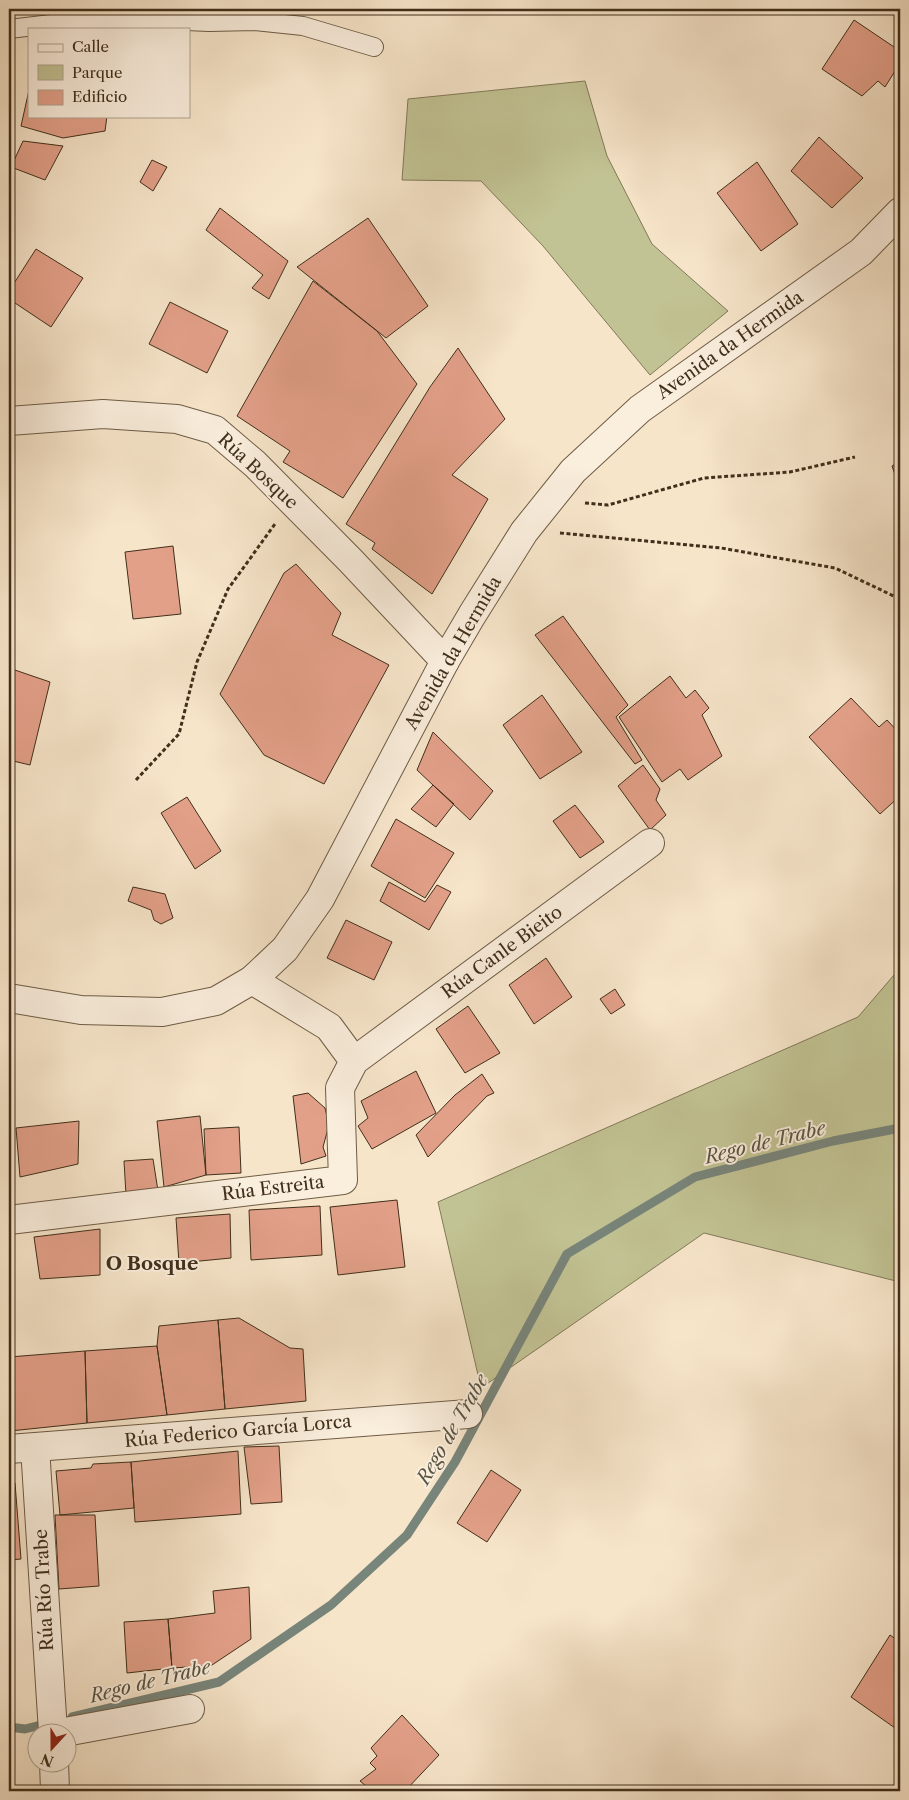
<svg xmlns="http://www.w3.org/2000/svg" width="909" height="1800" viewBox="0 0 909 1800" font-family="'Libre Caslon Text',serif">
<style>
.green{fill:#c2c394;stroke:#817957}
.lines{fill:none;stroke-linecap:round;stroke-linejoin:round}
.stream{stroke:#78857b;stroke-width:9}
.building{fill:#e3a089;stroke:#402f1a}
.service-casing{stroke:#6e5c46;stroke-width:20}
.minor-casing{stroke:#6e5c46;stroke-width:30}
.tertiary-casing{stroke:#6e5c46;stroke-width:30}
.path{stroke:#402f1a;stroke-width:3;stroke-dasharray:4 2.5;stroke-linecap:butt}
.service{stroke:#faeedd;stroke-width:18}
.minor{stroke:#faeedd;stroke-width:28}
.tertiary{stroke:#faeedd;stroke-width:28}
.labels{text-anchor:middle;stroke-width:4;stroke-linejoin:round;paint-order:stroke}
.street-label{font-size:18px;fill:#402f1a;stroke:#faeedd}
.water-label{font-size:19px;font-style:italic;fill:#585342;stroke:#faeedd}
.neighbourhood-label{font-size:19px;font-weight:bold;fill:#402f1a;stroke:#faeedd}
</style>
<rect width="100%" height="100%" fill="#f7e5ca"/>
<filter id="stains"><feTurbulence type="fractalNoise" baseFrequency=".004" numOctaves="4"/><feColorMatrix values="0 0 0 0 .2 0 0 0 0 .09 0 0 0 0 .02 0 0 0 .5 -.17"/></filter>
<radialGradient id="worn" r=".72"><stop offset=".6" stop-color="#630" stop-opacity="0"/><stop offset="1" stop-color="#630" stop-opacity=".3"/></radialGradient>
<path class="green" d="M585,81L607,156L652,244L728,311L650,375L543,246L481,181L402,180L408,99Z
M900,968V1282L704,1233L481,1388L438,1202L858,1017Z"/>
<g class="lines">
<path class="stream" d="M72,1717L219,1682L331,1605L407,1535L455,1462L567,1254L695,1177L833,1141L900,1128
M9,1727L25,1729L49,1723"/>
</g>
<path class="building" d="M854,20L900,51V63L885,87L878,81L862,96L822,69Z
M29,90V116H107L105,131L63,138L21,126Z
M819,137L863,178L832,208L791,171Z
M23,141L63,146L45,180L11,167Z
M152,160L167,167L153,191L140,182Z
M757,162L798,224L761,251L717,193Z
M220,208L288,261L269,299L252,288L263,275L206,230Z
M368,218L428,306L386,338L297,267Z
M36,249L83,278L51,327L9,299V291Z
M313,281L377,331L417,384L343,498L283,462L290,451L237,416Z
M170,302L228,331L207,373L149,344Z
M458,348L505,419L452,475L488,499L432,594L372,549L375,543L346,524L430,387Z
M900,461V489L892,466Z
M173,546L181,614L133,619L125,552Z
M296,564L341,613L332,635L389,665L324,784L264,755L220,694L284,573Z
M563,616L628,705L616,717L642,760L635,764L535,635Z
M9,668L50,682L30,765L9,760Z
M670,676L686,698L695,690L709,708L702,715L722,756L688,780L680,769L662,782L619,717Z
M542,695L582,752L540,779L503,725Z
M851,698L879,727L887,720L900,734V796L880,814L809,737Z
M433,732L493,791L470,820L417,770Z
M643,765L660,789L656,800L666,815L650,830L618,786Z
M433,785L454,804L436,827L411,809Z
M187,797L221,851L195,869L161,813Z
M575,805L604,842L580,858L553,821Z
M396,819L454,853L425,898L371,866Z
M389,882L425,902L437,885L451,892L429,930L380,901Z
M133,887L165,894L173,918L161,924L154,920L151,910L128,901Z
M346,920L392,942L374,980L327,958Z
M546,958L572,997L534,1024L509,985Z
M615,989L625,1005L611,1014L600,999Z
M468,1006L500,1053L465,1073L436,1029Z
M416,1071L436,1113L372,1149L358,1126L368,1118L361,1101Z
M482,1074L494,1093L487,1096L428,1157L416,1135L455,1095Z
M308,1093L325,1108L329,1125L323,1147L326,1156L301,1164L293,1096Z
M200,1116L206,1175L164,1187L157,1121Z
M79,1121L78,1164L20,1177L16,1128Z
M239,1127L241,1173L206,1175L204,1129Z
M153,1159L158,1191L126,1195L124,1161Z
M397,1200L405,1267L338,1275L330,1207Z
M320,1206L322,1255L251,1260L249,1210Z
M230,1214L231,1258L179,1263L176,1218Z
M100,1229V1275L40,1279L34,1237Z
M12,1240L13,1288H9V1241Z
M239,1318L290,1348L303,1349L306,1401L225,1409L218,1320Z
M218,1320L225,1409L167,1415L157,1346L159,1326Z
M157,1346L167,1415L87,1423L85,1351Z
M85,1351L87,1423L10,1431L9,1357Z
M279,1446L282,1502L251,1504L244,1447Z
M238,1451L241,1514L135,1522L131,1462Z
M131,1462L134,1508L60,1515L56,1471L91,1468L93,1464Z
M491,1470L521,1490L487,1542L457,1523Z
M9,1476L15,1483L21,1559L9,1560Z
M55,1515H95L99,1586L59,1589Z
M249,1587L251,1639L203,1671L202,1666L172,1668L168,1619L215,1613L213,1591Z
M168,1619L172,1668L127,1673L124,1622Z
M890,1635L900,1642V1722L895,1728L851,1697Z
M402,1715L439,1755L405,1791H372L360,1781L376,1769L370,1763L377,1756L371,1748Z"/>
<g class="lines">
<defs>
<path id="service" d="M9,29L60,23L141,19L209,22L255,21L303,26L374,47"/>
<path id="minor" d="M9,421L103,414L177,419L215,430L255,464L351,561L445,661
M354,1061L650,843
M9,1220L343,1180L340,1088L354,1061L329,1027L252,980
M35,1447L53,1732
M9,1449L468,1414
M65,1732L190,1709
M54,1762L55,1791"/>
<path id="tertiary" d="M9,998L81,1010L162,1012L216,1001L252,980L285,949L320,899L445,661L472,615L524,532L573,471L640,409L861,252L900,212"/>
</defs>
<use href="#service" class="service-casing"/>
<use href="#minor" class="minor-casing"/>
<use href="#tertiary" class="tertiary-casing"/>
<path class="path" d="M585,503L608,505L704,478L790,472L855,457
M560,533L721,548L835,568L900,599
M136,780L179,734L197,662L228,589L275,524"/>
<use href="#service" class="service"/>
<use href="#minor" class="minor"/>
<use href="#tertiary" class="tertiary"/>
</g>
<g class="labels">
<g class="street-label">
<text transform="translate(730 345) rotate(-35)" y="6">Avenida da Hermida</text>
<text transform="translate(258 471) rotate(43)" y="6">Rúa Bosque</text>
<text transform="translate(453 653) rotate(-60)" y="6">Avenida da Hermida</text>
<text transform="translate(502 952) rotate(-36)" y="6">Rúa Canle Bieito</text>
<text transform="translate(273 1188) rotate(-7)" y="6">Rúa Estreita</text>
<text transform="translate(238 1431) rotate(-5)" y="6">Rúa Federico García Lorca</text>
<text transform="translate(44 1590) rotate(-93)" y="6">Rúa Río Trabe</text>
</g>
<g class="water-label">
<text transform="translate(765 1142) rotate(-14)" y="7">Rego de Trabe</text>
<text transform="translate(452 1429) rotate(-60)" y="7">Rego de Trabe</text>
<text transform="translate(150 1681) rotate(-14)" y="7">Rego de Trabe</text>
</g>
<g class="neighbourhood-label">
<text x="152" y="1270">O Bosque</text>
</g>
</g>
<rect width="909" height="1800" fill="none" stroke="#f7e5ca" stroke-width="30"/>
<rect x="10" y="10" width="889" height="1780" fill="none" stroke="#402f1a" stroke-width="2.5"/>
<rect x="15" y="15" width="879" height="1770" fill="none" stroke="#402f1a"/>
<rect x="28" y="28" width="162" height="90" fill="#faeedd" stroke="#b0a28f"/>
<rect x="38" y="44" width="25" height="8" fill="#faeedd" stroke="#b0a28f"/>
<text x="72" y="52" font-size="15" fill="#402f1a">Calle</text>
<rect x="38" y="65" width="25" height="15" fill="#c2c394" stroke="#b0a28f"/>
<text x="72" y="78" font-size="15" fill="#402f1a">Parque</text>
<rect x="38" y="90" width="25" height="15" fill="#e3a089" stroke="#b0a28f"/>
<text x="72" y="102" font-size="15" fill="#402f1a">Edificio</text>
<g transform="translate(52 1748) rotate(201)"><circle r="24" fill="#faeedd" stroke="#b0a28f"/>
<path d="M0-4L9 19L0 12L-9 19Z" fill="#8f2418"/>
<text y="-8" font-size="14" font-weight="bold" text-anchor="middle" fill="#402f1a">N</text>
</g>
<rect width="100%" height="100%" filter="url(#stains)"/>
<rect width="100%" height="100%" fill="url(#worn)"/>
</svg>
